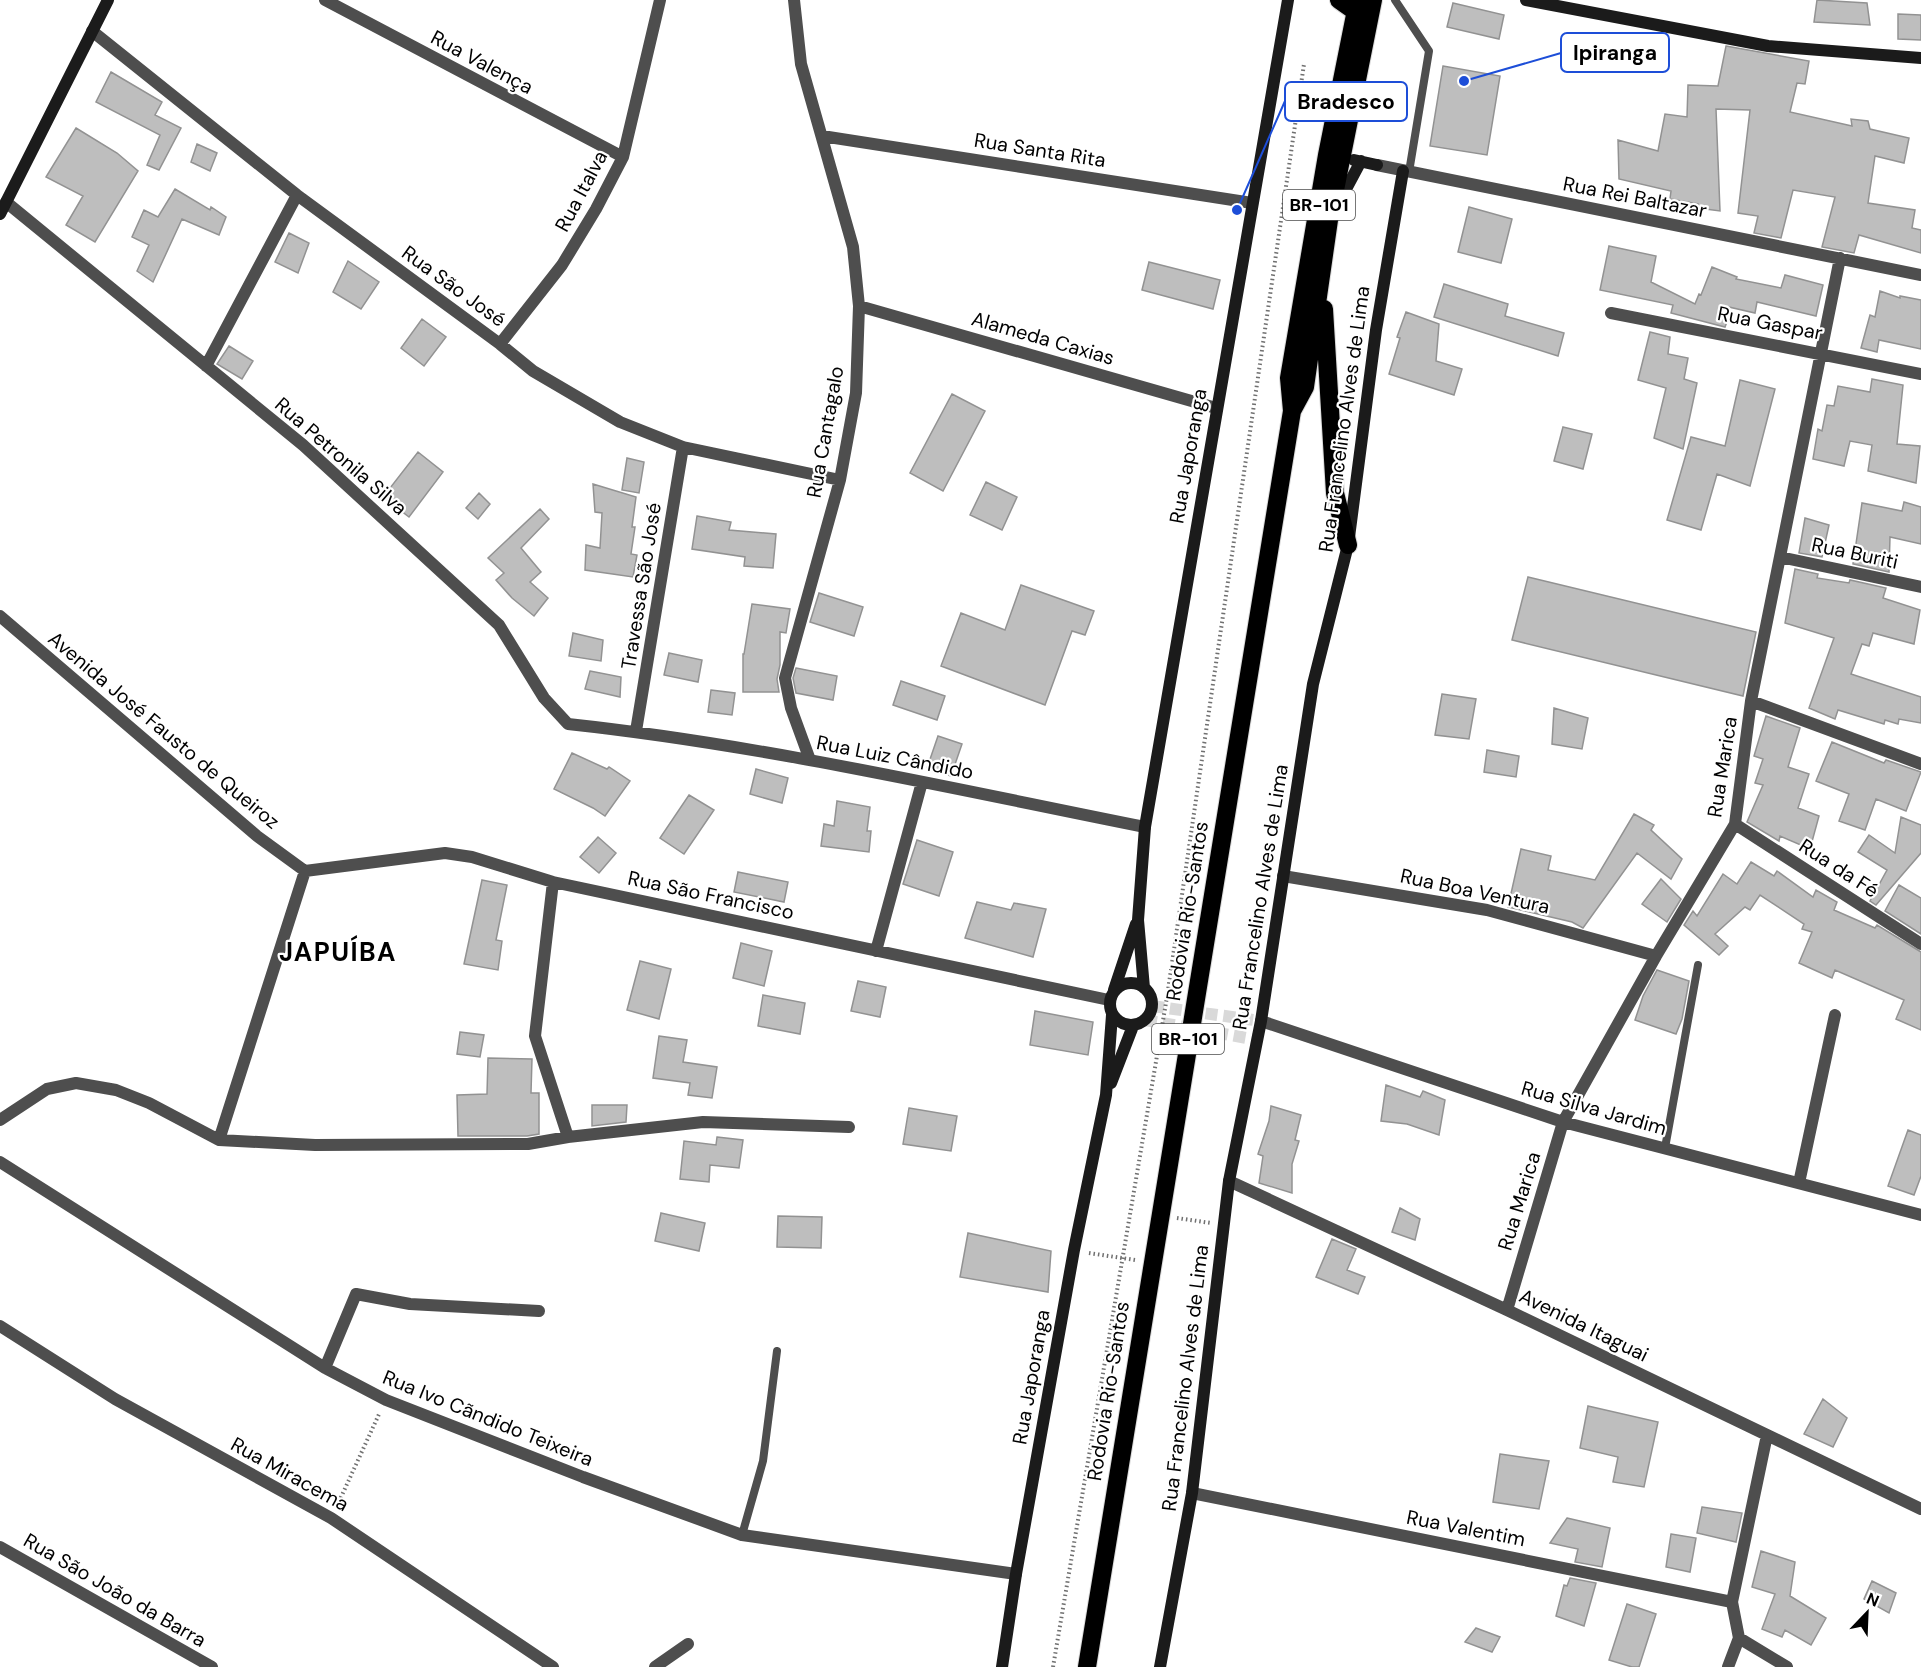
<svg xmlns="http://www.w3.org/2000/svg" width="1921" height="1667" viewBox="0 0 1921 1667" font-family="'DM Sans',sans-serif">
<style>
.building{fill:#bebebe;stroke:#929292;stroke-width:1.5}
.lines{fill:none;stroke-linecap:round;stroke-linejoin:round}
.secondary-tunnel{stroke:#d9d9d9;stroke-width:12;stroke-dasharray:12 6;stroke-linecap:butt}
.highway-casing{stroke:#dbdbdb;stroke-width:20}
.path{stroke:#707070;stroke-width:4;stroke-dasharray:1.5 3;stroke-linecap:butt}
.lane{stroke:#4e4e4e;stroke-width:8}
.street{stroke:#4e4e4e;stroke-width:12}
.secondary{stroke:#1b1b1b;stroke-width:12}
.highway{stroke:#000;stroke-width:18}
.labels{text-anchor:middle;stroke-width:4.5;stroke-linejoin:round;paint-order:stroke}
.shield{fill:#fff;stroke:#4c4c4c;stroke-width:1.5}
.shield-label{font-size:18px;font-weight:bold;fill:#000}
.street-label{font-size:20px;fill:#000;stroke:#fff}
.district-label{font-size:26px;font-weight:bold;letter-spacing:1.5px;fill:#000;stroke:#fff}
.leader{fill:none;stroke:#1d4ed8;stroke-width:2}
.callout-dot{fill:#1d4ed8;stroke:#fff;stroke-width:2}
.callout{fill:#fff;stroke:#1d4ed8;stroke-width:2}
.callout-label{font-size:21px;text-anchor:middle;font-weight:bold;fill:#000}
</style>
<rect width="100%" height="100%" fill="#fff"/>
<path class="building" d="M1817,0L1867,3L1870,25L1814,22Z
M1453,3L1504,15L1499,39L1447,27Z
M1898,14L1921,15V40L1898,39Z
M1726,46L1809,61L1805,84L1797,83L1790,112L1852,126L1851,119L1868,121L1870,129L1909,138L1904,163L1875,156L1868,203L1915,210L1912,228L1921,230V253L1859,235L1854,253L1822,247L1835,197L1793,190L1781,238L1754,233L1758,216L1738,213L1750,110L1716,109L1720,211L1698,208V204L1670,199L1671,191L1619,179L1618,140L1658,151L1665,114L1687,117L1688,85L1718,86Z
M1443,66L1500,76L1487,155L1430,146Z
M111,72L162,102L155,115L181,128L159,170L147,165L160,135L96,102Z
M76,128L117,153L138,171L95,242L66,225L83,196L46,177Z
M197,144L217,153L210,171L191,162Z
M175,189L210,210L211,207L226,217L219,235L182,219L153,282L137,271L149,245L132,237L144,210L158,217Z
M1469,207L1512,219L1501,263L1458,252Z
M289,233L309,243L298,273L275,262Z
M1609,246L1656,256L1651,282L1695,304L1699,294L1701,295L1712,267L1737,277L1736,279L1781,288L1785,275L1823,285L1816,316L1757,302L1755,313L1720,305L1718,315L1728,319L1725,327L1671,313L1673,305L1600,290Z
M348,261L379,282L361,309L333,292Z
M1149,262L1220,280L1213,309L1142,290Z
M1444,284L1508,304L1505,316L1564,333L1558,356L1434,317Z
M1880,291L1900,298V296L1921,300V349L1879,340L1877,352L1861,348L1870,315L1875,317Z
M1406,312L1439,324L1436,361L1462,369L1454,395L1389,374L1400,338L1397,337Z
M422,319L446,337L424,366L401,348Z
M1650,332L1670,337L1668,354L1688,358L1684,379L1697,383L1683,449L1654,438L1666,388L1638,380Z
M229,346L253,361L242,379L217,364Z
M1872,379L1903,385L1897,444L1920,446L1916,483L1868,471L1872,445L1850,441L1844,466L1813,459L1818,429L1822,431L1827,405L1834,406L1838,386L1870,392Z
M1740,380L1775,389L1750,486L1717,474L1701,530L1667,520L1691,437L1725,446Z
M952,394L985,411L943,491L910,473Z
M1563,427L1592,434L1583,469L1554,461Z
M418,452L443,472L409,517L383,497Z
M627,458L644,462L639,493L622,490Z
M986,482L1017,497L1002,530L970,515Z
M593,484L636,497L632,527H635L631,554L637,555L633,577L585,570L586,545L600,548L602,513L595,512Z
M479,493L490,504L478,519L466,508Z
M1904,502L1921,507V544L1890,537L1889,572L1853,564L1862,503L1902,511Z
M540,509L549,519L521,548L541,572L530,582L548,598L534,616L512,598L496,580L504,573L488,558Z
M697,516L731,522L729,530L776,534L773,568L744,566L745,557L692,549Z
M1805,518L1829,525L1822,557L1799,553Z
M1795,569L1818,574L1817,578L1849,583L1850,580L1886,588L1883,598L1920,610L1914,644L1873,633L1869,646L1862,644L1851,674L1921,697V723L1899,719L1898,724L1885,720L1884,724L1838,710L1835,719L1809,708L1834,638L1785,623Z
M1528,577L1756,632L1743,696L1512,640Z
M1021,585L1094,611L1085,635L1072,631L1045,705L941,666L961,613L1005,630Z
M819,593L863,607L854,636L810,622Z
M752,604L790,609L786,633L780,632V665L777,679L779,692H743V654H744Z
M573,633L603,640L601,661L569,656Z
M669,653L702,660L698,682L664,675Z
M796,668L837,676L833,700L796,693L793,678Z
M590,671L621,677L620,697L585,689Z
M901,681L945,696L937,720L893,705Z
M711,690L735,693L732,715L708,712Z
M1442,694L1476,699L1469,739L1435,735Z
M1554,708L1588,718L1582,749L1552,744Z
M1766,716L1800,728L1788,767L1809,774L1798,808L1819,816L1810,849L1780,836L1779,841L1747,822L1763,785L1755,783L1763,759L1754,756Z
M938,736L962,744L951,776L927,768Z
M1832,742L1884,763L1886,760L1921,772L1906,811L1876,799L1865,830L1839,821L1849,794L1816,781Z
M1487,750L1519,756L1516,777L1484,772Z
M572,753L607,769L609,767L630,781L605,816L593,808L554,789Z
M756,769L788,778L782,803L750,794Z
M689,795L714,810L684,854L660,838Z
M837,801L870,807L867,831H871L869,852L821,846L824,824L834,826Z
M1634,814L1654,825L1651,830L1682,859L1671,879L1637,853L1583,928L1572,922L1508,907L1521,849L1551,856L1548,870L1595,880Z
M1901,817L1921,825V853L1876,905L1870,901L1887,870L1858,852L1869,835L1895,853Z
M598,837L616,853L599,873L580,857Z
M917,840L953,852L939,896L903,884Z
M1751,862L1774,876L1777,871L1813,897L1816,890L1837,902L1834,910L1875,928L1877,925L1921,952V1030L1896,1019L1904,1000L1835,970L1832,978L1799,963L1812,932L1802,929L1804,924L1760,895L1750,910L1745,907L1715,934L1728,946L1719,955L1684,925L1693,911L1697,916L1723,874L1737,884Z
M738,872L788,882L784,902L734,892Z
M1661,879L1681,899L1667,922L1642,904Z
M482,880L507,885L496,940L502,941L498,970L464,964Z
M1899,885L1921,898V934L1885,911Z
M977,902L1011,910L1014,903L1046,909L1033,957L965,938Z
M741,943L772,951L764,986L733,978Z
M640,961L671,969L659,1019L627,1010Z
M1657,970L1689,981L1682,1019L1676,1034L1635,1020L1643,996Z
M858,981L886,987L880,1017L851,1011Z
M763,995L805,1003L800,1034L758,1026Z
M1035,1011L1093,1022L1088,1055L1030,1045Z
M460,1032L484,1035L480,1057L457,1054Z
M659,1036L687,1040L683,1062L717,1067L712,1098L688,1095L690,1083L653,1078Z
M488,1058L532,1059L531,1093H539V1134L527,1136H458L457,1095L487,1094Z
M1386,1085L1420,1097L1423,1091L1445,1100L1439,1135L1407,1124L1381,1121Z
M592,1105H627L626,1122L592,1126Z
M1271,1106L1301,1115L1295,1140L1299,1141L1292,1164V1193L1259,1183L1263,1156L1258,1154L1269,1121Z
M909,1108L957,1116L951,1151L903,1144Z
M1908,1130L1921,1135V1176L1914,1195L1888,1186Z
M717,1137L743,1140L739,1168L710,1165L709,1182L680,1179L684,1141L716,1145Z
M1400,1208L1420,1219L1415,1240L1392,1232Z
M661,1213L705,1223L699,1251L655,1241Z
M778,1216L822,1217L821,1248L777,1247Z
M968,1233L1051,1251L1048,1292L960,1277Z
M1332,1239L1356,1249L1347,1270L1365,1277L1358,1294L1316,1277Z
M1823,1399L1847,1418L1833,1447L1804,1434Z
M1588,1406L1658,1422L1644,1487L1613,1482L1618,1457L1580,1448Z
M1500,1454L1549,1461L1539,1509L1493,1502Z
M1702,1507L1742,1513L1736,1542L1697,1533Z
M1567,1518L1610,1528L1602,1567L1575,1562L1578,1549L1550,1543Z
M1671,1534L1696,1538L1690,1572L1666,1567Z
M1761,1551L1795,1562L1790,1596L1826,1618L1811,1645L1785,1630L1782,1637L1762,1629L1775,1594L1752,1587Z
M1570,1578L1596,1583L1584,1626L1556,1616L1564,1585L1567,1586Z
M1872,1581L1896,1593L1889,1613L1864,1599Z
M1627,1604L1656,1614L1639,1667H1632L1609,1660Z
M1476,1628L1500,1637L1492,1652L1465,1642Z"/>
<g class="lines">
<path class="secondary-tunnel" d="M1152,1006L1261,1021
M1145,1020L1258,1040"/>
<defs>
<path id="highway" d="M1339,0L1356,12
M1324,309L1335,493L1348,545
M1292,411L1305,387L1329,220L1373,0
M1087,1667L1292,411L1289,378L1327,155L1358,0"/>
</defs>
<use href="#highway" class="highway-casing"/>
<path class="path" d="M1177,1218L1211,1223
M1089,1253L1135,1260
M337,1506L380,1412
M1053,1667L1167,997L1304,64"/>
<path class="lane" d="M1395,0L1429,51L1409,172
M1665,1148L1698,965
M742,1535L763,1461L777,1351"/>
<path class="street" d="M325,0L623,157
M794,0L801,64L853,247L859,306L856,393L840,480L785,678L791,708L810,760
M92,31L297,195L500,344L533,371L620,422L683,447L840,480
M822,136L1252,203
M1377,165L1921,275
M6,202L303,445L499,625L544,698L568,724C763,745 954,789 1145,827
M859,306L1216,408
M1611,313L1921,374
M500,344L562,265L596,209L623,157L660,0
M206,366L297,195
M1780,557L1921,587
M0,616L257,836L305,871
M1751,701L1921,764
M636,731L683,447
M1735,824L1921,944
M305,871L445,853L472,857L553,882L1109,1000
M1283,876L1487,910L1656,956
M553,882L535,1036L568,1137
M876,951L922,782
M1261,1021L1563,1122L1921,1215
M0,1120L47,1089L76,1083L116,1090L149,1103L219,1140L315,1145L528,1144L568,1137L703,1122L849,1127
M219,1140L305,871
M0,1162L325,1368L386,1400L583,1477L742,1535L1016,1574
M1229,1181L1507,1310L1921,1509
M1799,1183L1835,1015
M1507,1310L1563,1122L1656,956L1735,824L1751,701L1840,258
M0,1326L115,1399L331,1518L553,1667
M325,1368L356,1294L410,1304L539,1311
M1192,1493L1732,1602
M0,1547L212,1667
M1739,1638L1787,1667
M655,1667L688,1644
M1728,1667L1739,1638L1732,1602L1767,1435"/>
<path class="secondary" d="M1526,0L1768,46L1921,58
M1354,160L1377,165
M1337,206L1361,161
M0,214L108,0
M1110 1004a21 21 0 1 1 42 0a21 21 0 1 1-42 0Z
M1144,988L1138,920L1145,827L1288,0
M1114,990L1136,924
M1111,1083L1133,1026
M1002,1667L1016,1574L1074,1250L1106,1095L1112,1015
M1160,1667L1192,1493L1229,1181L1261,1021L1313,684L1348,545L1376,330L1403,171"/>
<use href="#highway" class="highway"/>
</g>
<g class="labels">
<g class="shield">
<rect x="1283" y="190" width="72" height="30" rx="4.5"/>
<rect x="1152" y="1024" width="72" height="30" rx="4.5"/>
</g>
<g class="shield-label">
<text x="1319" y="211">BR-101</text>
<text x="1188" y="1045">BR-101</text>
</g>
<g class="street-label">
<text transform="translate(482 62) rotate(28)" y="7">Rua Valença</text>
<text transform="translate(1040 150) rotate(9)" y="7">Rua Santa Rita</text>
<text transform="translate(581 191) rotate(-62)" y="7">Rua Italva</text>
<text transform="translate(1635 197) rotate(11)" y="7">Rua Rei Baltazar</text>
<text transform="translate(454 286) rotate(36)" y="7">Rua São José</text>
<text transform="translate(1770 323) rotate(11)" y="7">Rua Gaspar</text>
<text transform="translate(1043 338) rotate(16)" y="7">Alameda Caxias</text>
<text transform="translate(1344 419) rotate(-82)" y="7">Rua Francelino Alves de Lima</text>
<text transform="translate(825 432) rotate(-80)" y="7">Rua Cantagalo</text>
<text transform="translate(341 456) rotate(41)" y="7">Rua Petronila Silva</text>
<text transform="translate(1188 456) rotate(-80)" y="7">Rua Japoranga</text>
<text transform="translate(1855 553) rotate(12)" y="7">Rua Buriti</text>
<text transform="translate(641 586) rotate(-81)" y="7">Travessa São José</text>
<text transform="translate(164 730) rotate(40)" y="7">Avenida José Fausto de Queiroz</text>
<text transform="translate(895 757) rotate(11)" y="7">Rua Luiz Cândido</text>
<text transform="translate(1722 767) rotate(-81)" y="7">Rua Marica</text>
<text transform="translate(1839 868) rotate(33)" y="7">Rua da Fé</text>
<text transform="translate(1475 891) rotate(12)" y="7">Rua Boa Ventura</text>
<text transform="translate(711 895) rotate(12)" y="7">Rua São Francisco</text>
<text transform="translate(1260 897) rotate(-81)" y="7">Rua Francelino Alves de Lima</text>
<text transform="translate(1187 911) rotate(-81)" y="7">Rodovia Rio-Santos</text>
<text transform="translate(1594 1108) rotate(16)" y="7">Rua Silva Jardim</text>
<text transform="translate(1519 1201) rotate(-73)" y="7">Rua Marica</text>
<text transform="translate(1584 1325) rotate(26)" y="7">Avenida Itaguai</text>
<text transform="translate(1031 1377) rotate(-80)" y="7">Rua Japoranga</text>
<text transform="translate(1185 1378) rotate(-83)" y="7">Rua Francelino Alves de Lima</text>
<text transform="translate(1108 1391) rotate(-81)" y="7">Rodovia Rio-Santos</text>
<text transform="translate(488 1418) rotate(22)" y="7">Rua Ivo Cãndido Teixeira</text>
<text transform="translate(290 1474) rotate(29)" y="7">Rua Miracema</text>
<text transform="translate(1466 1528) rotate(11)" y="7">Rua Valentim</text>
<text transform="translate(115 1590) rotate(30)" y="7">Rua São João da Barra</text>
</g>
<g class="district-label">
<text x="338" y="961">JAPUÍBA</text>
</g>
</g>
<path class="leader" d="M1464 81L1561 53M1237 210L1285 101"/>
<g class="callout-dot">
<circle cx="1464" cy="81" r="6"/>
<circle cx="1237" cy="210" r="6"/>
</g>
<g class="callout">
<rect x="1561" y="33" width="108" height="39" rx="6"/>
<rect x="1285" y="82" width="122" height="39" rx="6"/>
</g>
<g class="callout-label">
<text x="1615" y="60">Ipiranga</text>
<text x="1346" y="109">Bradesco</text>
</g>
<g transform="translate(1867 1613) rotate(23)" stroke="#ffffff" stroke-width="4.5" paint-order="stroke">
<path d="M0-4.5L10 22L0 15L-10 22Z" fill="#000000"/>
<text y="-9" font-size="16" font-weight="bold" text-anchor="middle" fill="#000000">N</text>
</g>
</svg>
